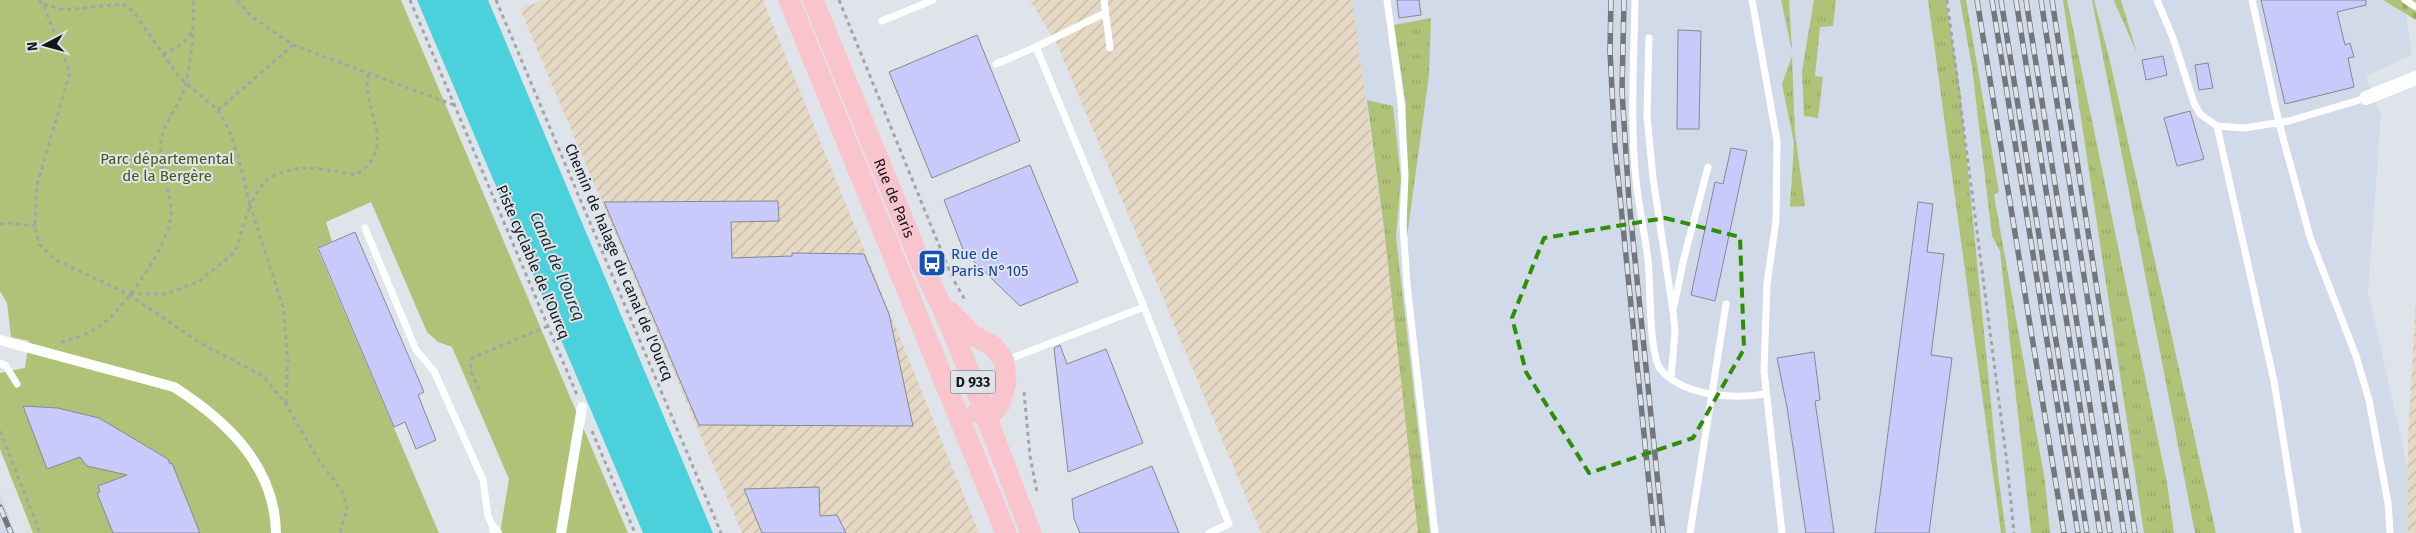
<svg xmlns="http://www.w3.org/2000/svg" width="2416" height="533" viewBox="0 0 2416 533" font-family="'Fira Sans',sans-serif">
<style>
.built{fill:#d1dae8}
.industrial{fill:url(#industrial-furrows)}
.grass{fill:url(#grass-tufts)}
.cemetery{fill:url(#cemetery-stones)}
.park{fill:#b0c277}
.water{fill:#4bd1dc}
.building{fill:#c7cafb;stroke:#87888f}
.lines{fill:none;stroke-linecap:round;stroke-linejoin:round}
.path{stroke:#a1a5aa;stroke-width:3;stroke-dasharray:4 4;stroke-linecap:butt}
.service{stroke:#fff;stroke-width:7}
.pedestrian{stroke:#fff;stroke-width:10}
.minor{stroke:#fff;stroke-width:14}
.primary{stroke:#fac4cc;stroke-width:21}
.rail-casing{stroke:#73767b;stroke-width:5.5}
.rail{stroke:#dfe4eb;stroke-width:4;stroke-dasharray:11;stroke-linecap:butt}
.marked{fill:none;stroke:#2e8e04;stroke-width:4;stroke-dasharray:10 6;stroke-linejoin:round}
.labels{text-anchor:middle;stroke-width:4;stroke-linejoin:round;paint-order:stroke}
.shield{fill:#dfe4eb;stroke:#515457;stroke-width:1}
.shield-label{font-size:14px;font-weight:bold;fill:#141618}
.park-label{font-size:15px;fill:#495516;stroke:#dfe4eb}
.street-label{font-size:15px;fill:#141618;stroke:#dfe4eb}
.transit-label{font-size:15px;fill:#164399;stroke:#dfe4eb;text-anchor:start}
.water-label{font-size:16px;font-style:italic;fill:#1e3537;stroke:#dfe4eb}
</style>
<defs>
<pattern id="industrial-furrows" width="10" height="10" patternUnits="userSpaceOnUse" patternTransform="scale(1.25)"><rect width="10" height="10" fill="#e5d8c4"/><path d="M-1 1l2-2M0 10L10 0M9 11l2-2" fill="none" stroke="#c4b9a8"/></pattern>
<pattern id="grass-tufts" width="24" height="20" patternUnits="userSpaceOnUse" patternTransform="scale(1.25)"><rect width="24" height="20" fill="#b0c277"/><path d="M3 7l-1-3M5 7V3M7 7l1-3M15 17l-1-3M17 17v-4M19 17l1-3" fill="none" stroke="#96a666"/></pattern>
<pattern id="cemetery-stones" width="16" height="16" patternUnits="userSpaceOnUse" patternTransform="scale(1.25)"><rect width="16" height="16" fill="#b0c277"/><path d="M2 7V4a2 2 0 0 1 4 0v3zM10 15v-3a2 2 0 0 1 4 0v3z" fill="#96a666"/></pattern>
</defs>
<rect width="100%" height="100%" fill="#dfe4eb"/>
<path class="built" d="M1030,0H2383L2406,14L2412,55L2366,76L2381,116L2368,292L2408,469V533H1266L1169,311L1058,46Z
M0,492L15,533H0Z"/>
<path class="industrial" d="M544,0H763L979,533H742L520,9Z
M1030,0H1352L1425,533H1261L1058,46Z
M2416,295V533H2408V439Z"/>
<path class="grass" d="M1781,0H1789L1792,51Z
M1814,0H1836L1833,26L1820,27L1815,76L1823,77L1818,118L1804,116L1802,71Z
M1928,0H1946L1960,90L1998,474L2006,533H2001Z
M1960,0H1966L1999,192L1994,195L2045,481L2050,533H2031L2000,251L1992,236L1972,67Z
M2063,0H2067L2167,483L2174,533H2144Z
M2092,0H2094L2109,57L2216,533H2195Z
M2114,0H2121L2137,53L2114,1Z
M1431,18L1429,75L1407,237L1406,106L1394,25Z
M1792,56L1795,133L1805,206L1790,207L1794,143L1782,84Z
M1367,100L1393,106L1401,179L1396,237L1430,533H1418L1384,228Z"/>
<path class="cemetery" d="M2383,0H2416V20Z"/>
<path class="park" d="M0,0H401L628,533H500L509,479L452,347L438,342L427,332L371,202L326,222L332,241L317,248L439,533H33L0,449V373L25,368L29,341L11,337L7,303L0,291Z"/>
<path class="water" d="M417,0H488L713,533H643Z"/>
<path class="building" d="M1397,0H1419L1421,15L1399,18Z
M2261,0H2366V5L2337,12L2345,45L2350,43L2354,57L2348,58L2354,87L2285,104Z
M1678,30L1701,31L1699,129H1677Z
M977,35L1020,141L932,178L889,72Z
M2163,56L2167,75L2146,80L2142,60Z
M2208,63L2213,88L2199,90L2195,65Z
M2190,111L2204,159L2177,166L2164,118Z
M1731,148L1747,151L1715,301L1691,295L1715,182L1723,184Z
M1030,165L1078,282L1020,306L964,252L944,200Z
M778,201L779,221L731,222L732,258L792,256V253L864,254L889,314L913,426L699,425L604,202Z
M1918,202L1933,204L1927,252L1944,254L1931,355L1952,358L1929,533H1875Z
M355,232L424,392L418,395L436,440L416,449L405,422L394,427L318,248Z
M1060,345L1067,364L1106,349L1143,443L1068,472L1054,348Z
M1814,352L1820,400L1815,401L1834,533H1806L1787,407L1777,358Z
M23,406L58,408L99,418L168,459L170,464L172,463L200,533H113L97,493L100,492L98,486L127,475L87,466L80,457L47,469Z
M1152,466L1179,533H1080L1074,519L1072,499Z
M819,487L820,516L837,515L846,533H762L744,489Z"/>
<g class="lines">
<path class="path" d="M39,0L43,4L70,72L37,185L35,226L39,244L54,259L128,294L200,343L263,376L286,404L315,454L343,493L347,509L340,533
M237,0L251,16L293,45L454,105
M410,0L577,395
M496,0L721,533
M839,0L952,277L965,300
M1947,0L2007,463L2014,533
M44,4L65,10L123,4L133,11L179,77L218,110L229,130L238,156L250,205L235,252L198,282L165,294H129
M163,54C194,40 195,32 193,0
M218,110L293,45
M0,224L10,223L35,226
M61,342C76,339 93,332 105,322C127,304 169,244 171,216C172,191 158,167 161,141C163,124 177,109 183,93C190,72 191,51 194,29
M479,390L470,369L472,358L548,326
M1024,392L1030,456L1037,492
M286,403L288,360L283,307L250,205C255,197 261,184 268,179C295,161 327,170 356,175C399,146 362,112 368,74
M0,431L40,533
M592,431L635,533"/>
<path class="service" d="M1104,0L1110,48
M1387,0L1401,102L1405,175L1403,225L1407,284L1435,533
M1635,0C1634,60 1630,122 1636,181C1639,208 1645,234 1648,260C1651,283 1648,357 1662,371C1687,397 1733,399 1766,394
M1752,0L1777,141L1776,220L1767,284L1764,371L1782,533
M2157,0L2173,38L2194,103L2200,114L2217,126L2244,128L2289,121L2366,98
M2252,0L2279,123L2310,237L2356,356L2369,400L2388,503L2390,533
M2405,0L2416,7
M882,21L933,0
M1649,38L1647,116L1653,178L1673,311L1675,331L1671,378
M1036,47L1105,13
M996,64L1036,47L1144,307L1007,360
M2217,126L2274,381L2298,533
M365,228L416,350L434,371L483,480L488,516L494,529
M1674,306L1684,258L1708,167
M1144,307L1229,524L1209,533
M0,363L6,366L17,384
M1690,533L1726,304"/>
<path class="pedestrian" d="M0,340L174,387C227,421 275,466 276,533
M494,529L497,533
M561,533L582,407"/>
<path class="minor" d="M2366,98L2416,78"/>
<g class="primary">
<path d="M789,0L1006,533"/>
<path id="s1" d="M813,0L922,266C966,352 995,444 1031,533"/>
<path d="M950,312L972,335L993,346L1004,361L1006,382L1000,404L988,418L977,412"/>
</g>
<defs>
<path id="rail" d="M1611,0L1610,51L1615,147L1654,533
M1624,0L1622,91L1629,201L1663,533
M1977,0L2064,533
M1992,0L2078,533
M2001,0L2087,533
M2016,0L2100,533
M2026,0L2110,533
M2041,0L2124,533
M2052,0L2135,533
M0,507L11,533"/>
</defs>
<use href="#rail" class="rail-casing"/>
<use href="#rail" class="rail"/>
</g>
<path class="marked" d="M1665,218L1740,237L1744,349L1693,438L1589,473L1526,372L1512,318L1544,238Z"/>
<defs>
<symbol id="bus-square" viewBox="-11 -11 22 22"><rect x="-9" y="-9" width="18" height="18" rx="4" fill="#1a4fb4" stroke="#dfe4eb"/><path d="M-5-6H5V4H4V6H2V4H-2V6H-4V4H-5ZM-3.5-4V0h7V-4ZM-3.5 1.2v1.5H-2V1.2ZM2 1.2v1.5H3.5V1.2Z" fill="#fff"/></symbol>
</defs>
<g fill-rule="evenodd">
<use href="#bus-square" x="916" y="247" width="32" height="32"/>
</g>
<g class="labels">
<rect class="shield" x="950.5" y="370.5" width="45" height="23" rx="4"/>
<g class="shield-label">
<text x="973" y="387">D 933</text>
</g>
<g class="park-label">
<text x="167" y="164">Parc départemental<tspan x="167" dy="17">de la Bergère</tspan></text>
</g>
<g class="street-label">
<text dy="5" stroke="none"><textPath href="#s1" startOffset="214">Rue de Paris</textPath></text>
<text transform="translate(533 262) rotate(67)" y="5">Piste cyclable de l'Ourcq</text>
<text transform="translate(619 262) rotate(67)" y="5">Chemin de halage du canal de l'Ourcq</text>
</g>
<g class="transit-label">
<text x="951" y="259">Rue de<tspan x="951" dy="17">Paris N°105</tspan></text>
</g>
<g class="water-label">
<text transform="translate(558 266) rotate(67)" y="6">Canal de l'Ourcq</text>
</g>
</g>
<g transform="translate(45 45) rotate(264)" stroke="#dfe4eb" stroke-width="4" paint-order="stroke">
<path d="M0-4L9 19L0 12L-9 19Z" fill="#141618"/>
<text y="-8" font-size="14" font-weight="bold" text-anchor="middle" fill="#141618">N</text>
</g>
</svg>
